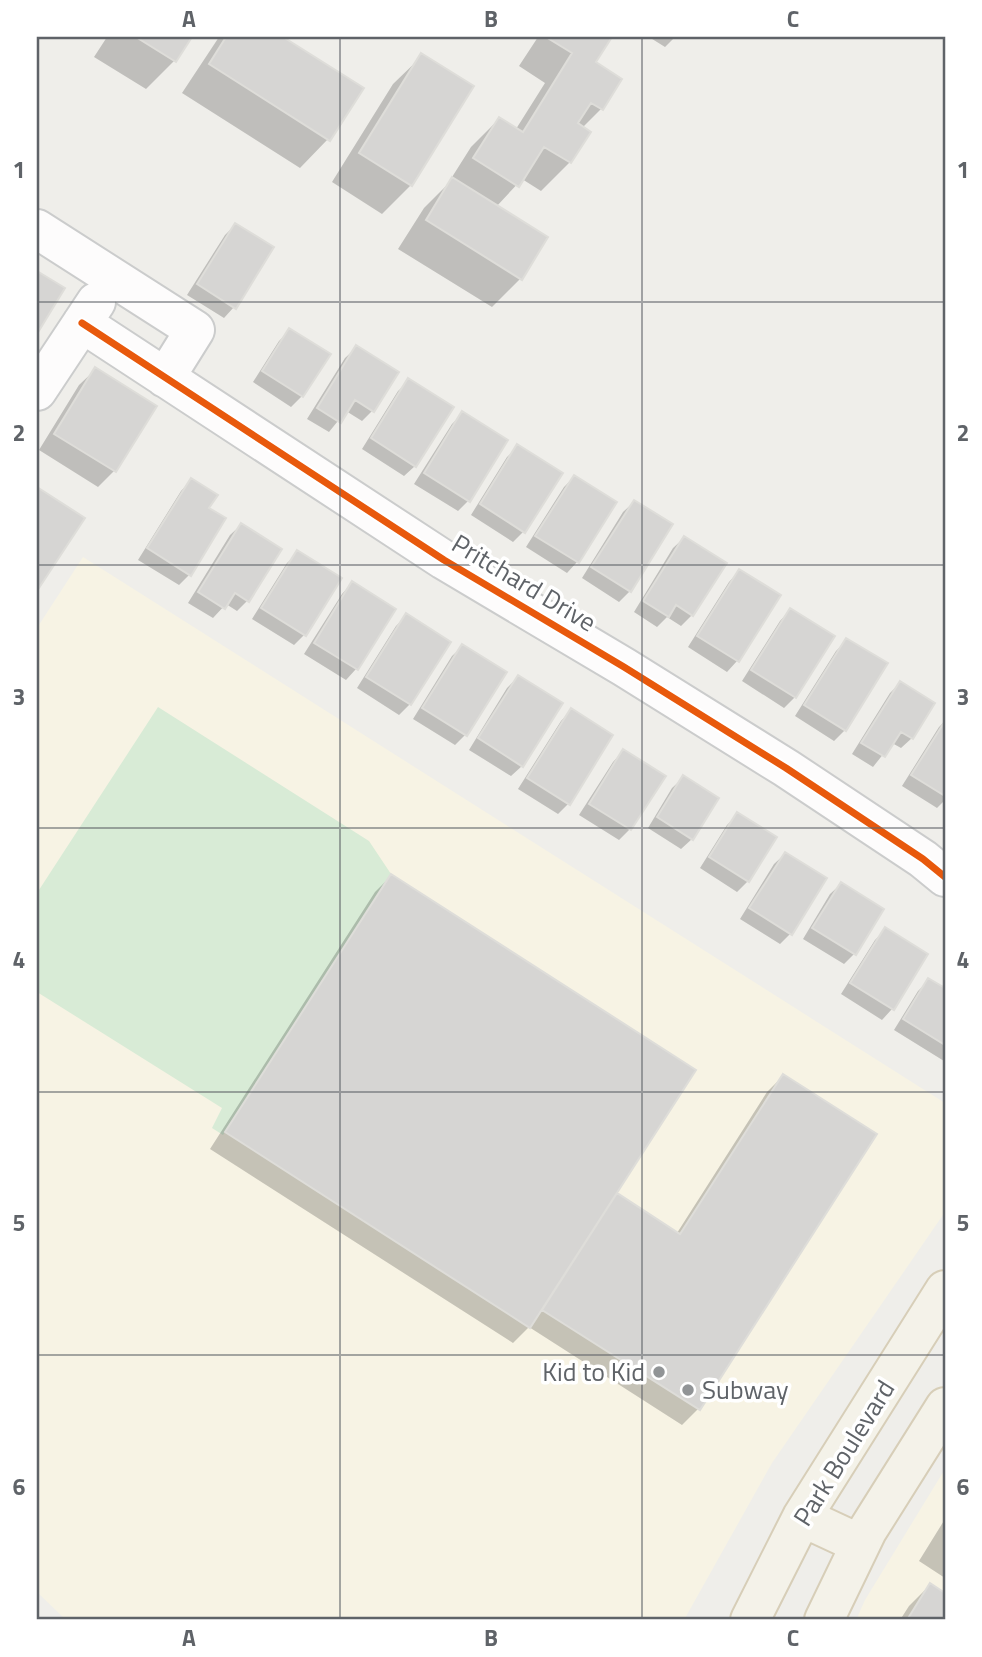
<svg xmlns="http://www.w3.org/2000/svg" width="982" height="1657" viewBox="0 0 982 1657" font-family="'Titillium Web',sans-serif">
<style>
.commercial{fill:#f7f3e4}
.green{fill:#d8ebd6}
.shadow{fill:#0003}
.building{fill:#d6d5d3;stroke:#deddd9;stroke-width:2}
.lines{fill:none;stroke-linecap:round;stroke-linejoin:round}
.minor-casing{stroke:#cbcccc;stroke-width:42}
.major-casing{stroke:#d7ceb8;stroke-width:42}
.minor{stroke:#fdfcfc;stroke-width:38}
.major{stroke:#f4f2e9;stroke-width:38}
.cycleway-casing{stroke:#fff;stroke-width:11}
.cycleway{stroke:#e8590c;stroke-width:7}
.grid{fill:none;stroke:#5f6368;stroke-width:2;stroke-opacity:0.55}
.poi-dot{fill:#919496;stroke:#fff;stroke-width:2.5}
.labels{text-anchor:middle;stroke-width:7;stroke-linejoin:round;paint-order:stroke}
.street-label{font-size:26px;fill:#5f6368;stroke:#fff}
.poi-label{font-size:26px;fill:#5f6368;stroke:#fff;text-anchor:end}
.neatline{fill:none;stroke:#5f6368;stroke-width:2.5}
.grid-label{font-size:23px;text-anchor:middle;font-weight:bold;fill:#5f6368}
</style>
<rect width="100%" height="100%" fill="#efeeea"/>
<path class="commercial" d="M83,557L945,1103V1212L772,1463L684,1620H66L37,1592V628Z
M945,1469V1620H856L865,1600Z"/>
<path class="green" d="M158,707L369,841L391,874L223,1135L212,1128L222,1108L37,992V893Z"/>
<path class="shadow" d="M107,37H190L174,61L146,89L94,57Z
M219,37H280L361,88L328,139L300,168L182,93Z
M538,37H610L593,63L620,79L601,109L582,128L588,132L570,162L541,191L522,179L496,207L520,279L492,307L398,249L424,208L447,185L471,147L499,119L516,129L545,83L519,66Z
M649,37H675L665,47Z
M422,56L411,185L382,214L332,182L393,84Z
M235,225L234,307L224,318L187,295L225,235Z
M290,330L302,396L291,407L253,382L279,341Z
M356,348L372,411L362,421L346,411L329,432L307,419L345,358Z
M95,370L154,406L114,471L98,487L39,450L79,385Z
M409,381L415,466L404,476L362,449L398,391Z
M463,413L468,501L458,511L414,484L452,424Z
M518,447L524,531L513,542L471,515L507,457Z
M574,477L615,502L577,562L567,573L526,547L564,487Z
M191,480L207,508L189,575L179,585L138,560L181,491Z
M37,489L82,519L37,588Z
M634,502L630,591L619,602L582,578L623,512Z
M241,525L248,600L237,611L226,604L213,618L188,603L230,535Z
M684,538L692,615L681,626L667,617L657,627L634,612L673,548Z
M298,553L304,635L294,645L252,619L287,563Z
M739,571L778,596L737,661L727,672L688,647L729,582Z
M352,583L394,609L356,669L346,680L304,654L342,594Z
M790,610L795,697L784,708L742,681L780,621Z
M406,616L449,642L410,704L399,715L357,688L396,626Z
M847,640L886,664L845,730L834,741L795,716L836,651Z
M463,646L466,734L455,745L413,719L452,656Z
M518,677L522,766L511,776L469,750L507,688Z
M900,683L912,738L901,748L892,743L873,767L852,754L890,693Z
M571,710L569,803L558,814L518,789L561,721Z
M945,721V800L937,808L902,786L939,727Z
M623,751L630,829L619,840L579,815L613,762Z
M683,778L692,839L681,849L648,828L672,788Z
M738,814L748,881L737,892L700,868L727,825Z
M785,854L791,933L780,944L740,919L774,864Z
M391,876L615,1194L677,1233L767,1092L783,1076L875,1135L698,1409L682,1425L529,1327L513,1343L210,1149L375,892Z
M841,884L854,954L844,964L803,939L830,894Z
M885,930L926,955L892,1009L882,1020L841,994L875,940Z
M929,980L945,991L944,1061L894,1030L918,991Z
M945,1519V1578L919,1561Z
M930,1585L945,1595V1620H900L909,1606Z"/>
<path class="building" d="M136,37H192L176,62Z
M226,37H283L364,88L330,141L209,64Z
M546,37H612L596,62L622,79L603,110L591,103L578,123L591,132L571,163L544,147L519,187L473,158L499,117L523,132L572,53Z
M421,53L474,86L412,186L359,153Z
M452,177L548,237L522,280L426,220Z
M235,223L274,247L236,309L197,284Z
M37,271L65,288L37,334Z
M289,328L331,354L303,397L262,371Z
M356,345L399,372L374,412L355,400L341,423L317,408Z
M95,367L157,406L116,472L54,434Z
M408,378L454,407L416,467L371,438Z
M462,411L508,440L470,502L424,473Z
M517,444L563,473L525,533L480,504Z
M574,475L617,502L579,563L535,536Z
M191,478L218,495L209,508L226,518L191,576L147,548Z
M37,487L85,518L37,591Z
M634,500L673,524L631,592L591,567Z
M241,523L282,549L249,602L235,593L225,609L198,592Z
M684,536L727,563L693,616L676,605L669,617L643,601Z
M297,550L342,578L306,636L261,608Z
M739,569L781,595L739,662L697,636Z
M352,581L396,609L358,670L314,643Z
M790,608L835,636L796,698L751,670Z
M406,613L451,642L411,705L366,677Z
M846,638L888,663L846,731L804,705Z
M462,644L507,672L467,736L422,708Z
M518,675L563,703L523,767L478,738Z
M900,681L935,703L913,739L901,732L885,757L861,743Z
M571,708L613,735L570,805L527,778Z
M945,721V796L911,775Z
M623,749L666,776L631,830L589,804Z
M683,775L719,798L693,840L657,817Z
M737,812L777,837L749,882L709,857Z
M785,852L827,878L792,935L749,908Z
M391,874L696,1070L530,1328L225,1132Z
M841,882L884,909L856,955L812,928Z
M885,927L928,954L894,1010L850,983Z
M928,978L945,988V1045L903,1019Z
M783,1074L877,1134L700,1410L542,1310L617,1193L680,1234Z
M930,1583L945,1593V1620H907Z"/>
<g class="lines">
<defs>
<path id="minor" d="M37,229L195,330L165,378
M82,323L444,560L624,667L786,768L923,859L945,877
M37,391L96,302"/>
<path id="major" d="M802,1517L860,1544
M750,1620L802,1517L945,1290
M824,1620L867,1531L945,1407"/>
</defs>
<use href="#minor" class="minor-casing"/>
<use href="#major" class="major-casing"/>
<use href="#minor" class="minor"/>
<use href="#major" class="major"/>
<defs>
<path id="cycleway" d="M82,323L444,560L624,667L786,768L923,859L945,877"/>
</defs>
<use href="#cycleway" class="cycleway-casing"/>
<use href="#cycleway" class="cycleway"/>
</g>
<path class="grid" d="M340,37V1620M642,37V1620M37,302H945M37,565H945M37,828H945M37,1092H945M37,1355H945"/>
<g class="poi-dot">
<circle cx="659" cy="1372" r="7"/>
<circle cx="688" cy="1390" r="7"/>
</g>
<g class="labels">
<g class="street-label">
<text transform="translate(524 583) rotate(31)" y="9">Pritchard Drive</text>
<text transform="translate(844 1453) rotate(-58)" y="9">Park Boulevard</text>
</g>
<g class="poi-label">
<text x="645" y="1381">Kid to Kid</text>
<text x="702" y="1399" text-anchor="start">Subway</text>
</g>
</g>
<rect width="982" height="1657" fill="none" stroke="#ffffff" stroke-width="77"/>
<rect x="38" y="38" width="906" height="1580" class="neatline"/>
<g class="grid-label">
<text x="189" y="27">A</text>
<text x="491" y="27">B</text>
<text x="793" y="27">C</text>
<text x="19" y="178">1</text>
<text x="963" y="178">1</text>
<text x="19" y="441">2</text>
<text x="963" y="441">2</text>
<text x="19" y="705">3</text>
<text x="963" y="705">3</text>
<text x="19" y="968">4</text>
<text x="963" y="968">4</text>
<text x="19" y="1231">5</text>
<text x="963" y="1231">5</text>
<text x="19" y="1495">6</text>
<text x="963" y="1495">6</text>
<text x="189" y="1646">A</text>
<text x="491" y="1646">B</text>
<text x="793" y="1646">C</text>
</g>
</svg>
